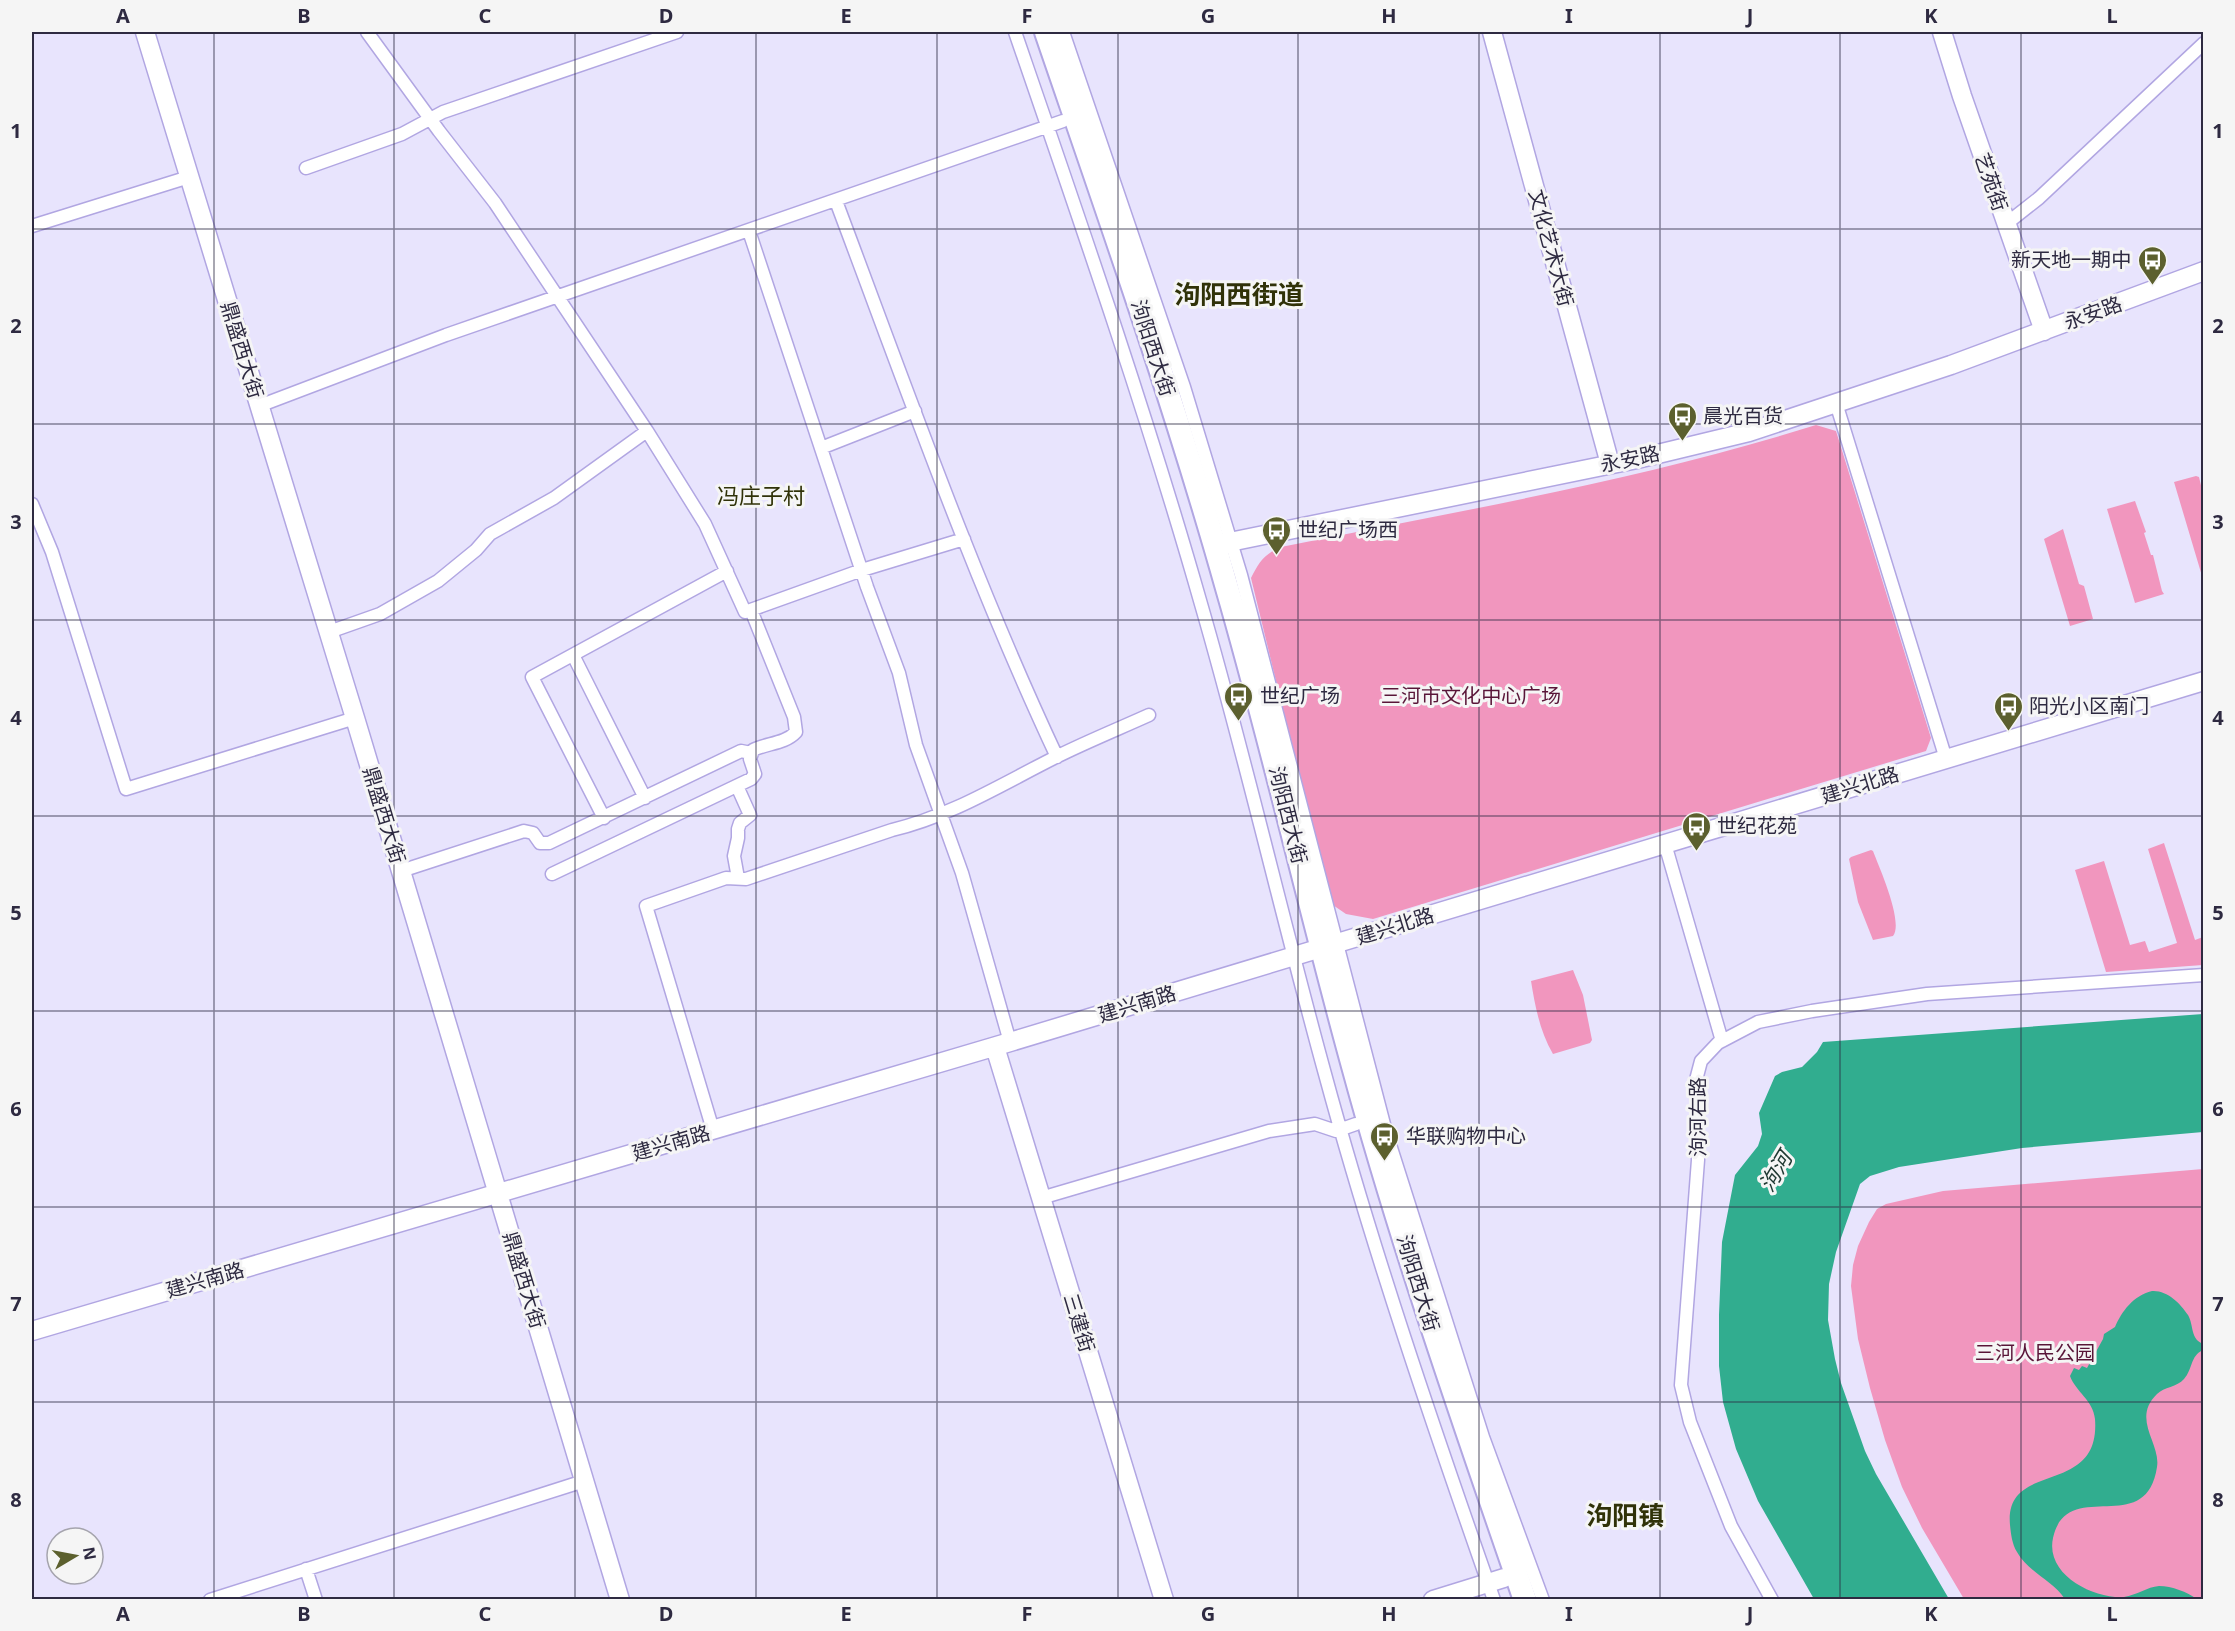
<svg xmlns="http://www.w3.org/2000/svg" width="2235" height="1631" viewBox="0 0 2235 1631" font-family="'Noto Sans','Noto Sans SC',sans-serif">
<style>
.green{fill:#f196be}
.water{fill:#31ad8f}
.lines{fill:none;stroke-linecap:round;stroke-linejoin:round}
.street-casing{stroke:#b1a6e2;stroke-width:15}
.secondary-casing{stroke:#b1a6e2;stroke-width:21}
.highway-casing{stroke:#b1a6e2;stroke-width:26}
.street{stroke:#fff;stroke-width:12}
.secondary{stroke:#fff;stroke-width:18}
.highway{stroke:#fff;stroke-width:22}
.grid{fill:none;stroke:#2e2a41;stroke-width:1.5;stroke-opacity:0.55}
.labels{text-anchor:middle;stroke-width:6;stroke-linejoin:round;paint-order:stroke}
.street-label{font-size:20px;fill:#2e2a41;stroke:#f5f5f5}
.poi-label{font-size:20px;fill:#2e2a41;stroke:#f5f5f5;text-anchor:start}
.park-label{font-size:20px;fill:#591538;stroke:#f5f5f5}
.water-label{font-size:21px;font-style:italic;fill:#203932;stroke:#f5f5f5}
.quarter-label{font-size:22px;fill:#303208;stroke:#f5f5f5}
.district-label{font-size:26px;font-weight:bold;fill:#303208;stroke:#f5f5f5}
.neatline{fill:none;stroke:#2e2a41;stroke-width:2}
.grid-label{font-size:20px;text-anchor:middle;font-weight:bold;fill:#2e2a41}
</style>
<rect width="100%" height="100%" fill="#e8e4fd"/>
<path class="green" d="M1816,425L1836,431L1931,738L1926,751L1373,919L1346,914L1330,903L1251,578C1259,562 1264,554 1281,547C1460,511 1641,480 1816,425Z
M2196,476L2199,477L2204,498L2202,576L2174,482Z
M2135,501L2146,532L2144,533L2151,555H2153L2162,591L2164,594L2135,603L2107,509Z
M2063,529L2079,584L2084,586L2093,619L2070,626L2044,539Z
M2164,843L2195,940L2203,937V965L2106,972L2075,870L2104,861L2130,945L2145,941L2149,952L2177,943L2148,849Z
M1871,850L1873,851C1879,867 1904,922 1893,936L1873,940L1858,902L1849,859L1851,857Z
M1573,970L1583,995L1592,1040L1590,1043L1553,1054C1540,1032 1535,1006 1531,981Z
M2203,1169V1599H1964L1922,1528L1902,1487L1885,1440L1870,1388L1858,1339L1851,1286L1853,1265L1858,1246L1869,1222L1877,1209L1886,1204L1943,1191Z"/>
<path class="water" d="M2203,1014V1132L2022,1148L1899,1167L1870,1176L1860,1184L1836,1252L1829,1284L1828,1320L1835,1359L1841,1383L1865,1451L1876,1474L1949,1599H1814L1758,1501L1736,1449L1723,1402L1719,1366V1315L1722,1242L1735,1175L1758,1146L1762,1134L1759,1113L1775,1076L1782,1072L1802,1067L1817,1052L1823,1042Z
M2152,1291C2167,1290 2180,1303 2188,1315C2194,1325 2190,1340 2204,1344L2203,1350C2190,1356 2193,1369 2184,1379C2177,1387 2164,1387 2157,1394C2131,1419 2161,1443 2157,1467C2146,1540 2067,1475 2053,1538C2045,1575 2094,1599 2124,1597C2137,1595 2147,1587 2159,1586C2172,1586 2187,1592 2197,1599H2065C2052,1580 2028,1572 2017,1552C2012,1544 2011,1534 2010,1525C2004,1459 2101,1498 2095,1419C2093,1400 2076,1392 2070,1376L2074,1368L2079,1370L2082,1366L2087,1368L2103,1339L2104,1334L2115,1327C2122,1311 2133,1296 2152,1291Z"/>
<g class="lines">
<defs>
<path id="street" d="M367,32L439,131L495,203L647,431L705,524L745,612L862,570L964,539
M1015,32C1080,221 1146,411 1201,604C1246,759 1282,918 1325,1074C1373,1251 1433,1426 1494,1600
M1063,32L1184,387L1241,575L1386,1132L1483,1437L1543,1600
M306,168L402,134L443,112L677,32
M836,201C906,387 972,576 1057,757
M2006,224L2039,198L2204,43
M32,226L189,177
M749,231L867,587L899,673L916,745L962,873L1010,1042
M1836,403L1946,759
M259,406L446,335L1063,121
M821,448L915,411
M32,504L52,552L126,789L355,718
M329,632L380,614L438,581L476,550L490,534L554,498L647,431
M573,655L645,798
M737,786L750,815L740,823L738,829V838L734,856L738,878
M604,818L532,677L727,571
M1665,844L1722,1041
M401,871L524,831L533,833L540,843H549L741,751L751,753
M552,874L751,779L755,774L750,759L753,750C767,743 785,744 796,732L794,717L751,610
M713,1130L646,906L726,878L746,879L892,830C951,816 1002,784 1056,757C1086,742 1118,729 1149,715
M1041,1198L1269,1131L1315,1124L1336,1131L1356,1124
M306,1569L316,1600
M210,1600L584,1481
M1772,1600L1731,1526L1690,1422L1681,1385L1698,1160L1696,1080L1701,1061L1718,1043L1758,1022L1812,1011L1927,994L2204,975"/>
<path id="secondary" d="M145,32L355,718L620,1600
M1492,32L1610,464
M1942,32L1962,96L2044,331
M1215,545L1637,459L1749,432L1951,365L2204,271
M995,1047L1164,1600
M32,1331L1010,1042L2204,681
M1433,1600L1504,1578"/>
<path id="highway" d="M1046,32C1109,216 1174,400 1227,588C1273,746 1309,907 1353,1066C1402,1246 1464,1423 1525,1600"/>
</defs>
<use href="#street" class="street-casing"/>
<use href="#secondary" class="secondary-casing"/>
<use href="#highway" class="highway-casing"/>
<use href="#street" class="street"/>
<use href="#secondary" class="secondary"/>
<use href="#highway" class="highway"/>
</g>
<path class="grid" d="M214,32V1600M394,32V1600M575,32V1600M756,32V1600M937,32V1600M1118,32V1600M1298,32V1600M1479,32V1600M1660,32V1600M1840,32V1600M2021,32V1600M32,229H2204M32,424H2204M32,620H2204M32,816H2204M32,1011H2204M32,1207H2204M32,1402H2204"/>
<defs>
<symbol id="bus-pin" viewBox="-11 -11 22 30"><path d="M0 17L-7.5 6A9.5 9.5 0 1 1 7.5 6Z" fill="#5c602e" stroke="#f5f5f5"/><path d="M-5-6H5V4H4V6H2V4H-2V6H-4V4H-5ZM-3.5-4V0h7V-4ZM-3.5 1.2v1.5H-2V1.2ZM2 1.2v1.5H3.5V1.2Z" fill="#fff"/></symbol>
</defs>
<g fill-rule="evenodd">
<use href="#bus-pin" x="2136" y="244" width="33" height="45"/>
<use href="#bus-pin" x="1666" y="400" width="33" height="45"/>
<use href="#bus-pin" x="1260" y="514" width="33" height="45"/>
<use href="#bus-pin" x="1222" y="680" width="33" height="45"/>
<use href="#bus-pin" x="1992" y="690" width="33" height="45"/>
<use href="#bus-pin" x="1680" y="810" width="33" height="45"/>
<use href="#bus-pin" x="1368" y="1120" width="33" height="45"/>
</g>
<g class="labels">
<g class="street-label">
<text transform="translate(1991 182) rotate(71)" y="7">艺苑街</text>
<text transform="translate(1551 248) rotate(75)" y="7">文化艺术大街</text>
<text transform="translate(2093 313) rotate(-20)" y="7">永安路</text>
<text transform="translate(1153 348) rotate(72)" y="7">泃阳西大街</text>
<text transform="translate(242 350) rotate(73)" y="7">鼎盛西大街</text>
<text transform="translate(1630 459) rotate(-12)" y="7">永安路</text>
<text transform="translate(1860 785) rotate(-17)" y="7">建兴北路</text>
<text transform="translate(384 815) rotate(73)" y="7">鼎盛西大街</text>
<text transform="translate(1288 815) rotate(76)" y="7">泃阳西大街</text>
<text transform="translate(1395 926) rotate(-17)" y="7">建兴北路</text>
<text transform="translate(1137 1004) rotate(-17)" y="7">建兴南路</text>
<text transform="translate(1698 1117) rotate(-90)" y="7">泃河右路</text>
<text transform="translate(671 1143) rotate(-16)" y="7">建兴南路</text>
<text transform="translate(205 1280) rotate(-16)" y="7">建兴南路</text>
<text transform="translate(524 1280) rotate(73)" y="7">鼎盛西大街</text>
<text transform="translate(1418 1283) rotate(73)" y="7">泃阳西大街</text>
<text transform="translate(1079 1323) rotate(73)" y="7">三建街</text>
</g>
<g class="poi-label">
<text x="2131" y="267" text-anchor="end">新天地一期中</text>
<text x="1703" y="423">晨光百货</text>
<text x="1298" y="537">世纪广场西</text>
<text x="1260" y="703">世纪广场</text>
<text x="2029" y="713">阳光小区南门</text>
<text x="1717" y="833">世纪花苑</text>
<text x="1406" y="1143">华联购物中心</text>
</g>
<g class="park-label">
<text x="1471" y="703">三河市文化中心广场</text>
<text x="2035" y="1360">三河人民公园</text>
</g>
<g class="water-label">
<text transform="translate(1776 1172) rotate(-59)" y="7">泃河</text>
</g>
<g class="quarter-label">
<text x="761" y="504">冯庄子村</text>
</g>
<g class="district-label">
<text x="1239" y="304">泃阳西街道</text>
<text x="1625" y="1525">泃阳镇</text>
</g>
</g>
<rect width="2235" height="1631" fill="none" stroke="#f5f5f5" stroke-width="66"/>
<g transform="translate(75 1556) rotate(80)"><circle r="28" fill="#f5f5f5" stroke="#a5a4ad" stroke-width="1.5"/>
<path d="M0-4.5L10 22L0 15L-10 22Z" fill="#5c602e"/>
<text y="-9" font-size="16" font-weight="bold" text-anchor="middle" fill="#2e2a41">N</text>
</g>
<rect x="33" y="33" width="2169" height="1565" class="neatline"/>
<g class="grid-label">
<text x="123" y="23">A</text>
<text x="304" y="23">B</text>
<text x="485" y="23">C</text>
<text x="666" y="23">D</text>
<text x="846" y="23">E</text>
<text x="1027" y="23">F</text>
<text x="1208" y="23">G</text>
<text x="1389" y="23">H</text>
<text x="1569" y="23">I</text>
<text x="1750" y="23">J</text>
<text x="1931" y="23">K</text>
<text x="2112" y="23">L</text>
<text x="16" y="138">1</text>
<text x="2218" y="138">1</text>
<text x="16" y="333">2</text>
<text x="2218" y="333">2</text>
<text x="16" y="529">3</text>
<text x="2218" y="529">3</text>
<text x="16" y="725">4</text>
<text x="2218" y="725">4</text>
<text x="16" y="920">5</text>
<text x="2218" y="920">5</text>
<text x="16" y="1116">6</text>
<text x="2218" y="1116">6</text>
<text x="16" y="1311">7</text>
<text x="2218" y="1311">7</text>
<text x="16" y="1507">8</text>
<text x="2218" y="1507">8</text>
<text x="123" y="1621">A</text>
<text x="304" y="1621">B</text>
<text x="485" y="1621">C</text>
<text x="666" y="1621">D</text>
<text x="846" y="1621">E</text>
<text x="1027" y="1621">F</text>
<text x="1208" y="1621">G</text>
<text x="1389" y="1621">H</text>
<text x="1569" y="1621">I</text>
<text x="1750" y="1621">J</text>
<text x="1931" y="1621">K</text>
<text x="2112" y="1621">L</text>
</g>
</svg>
